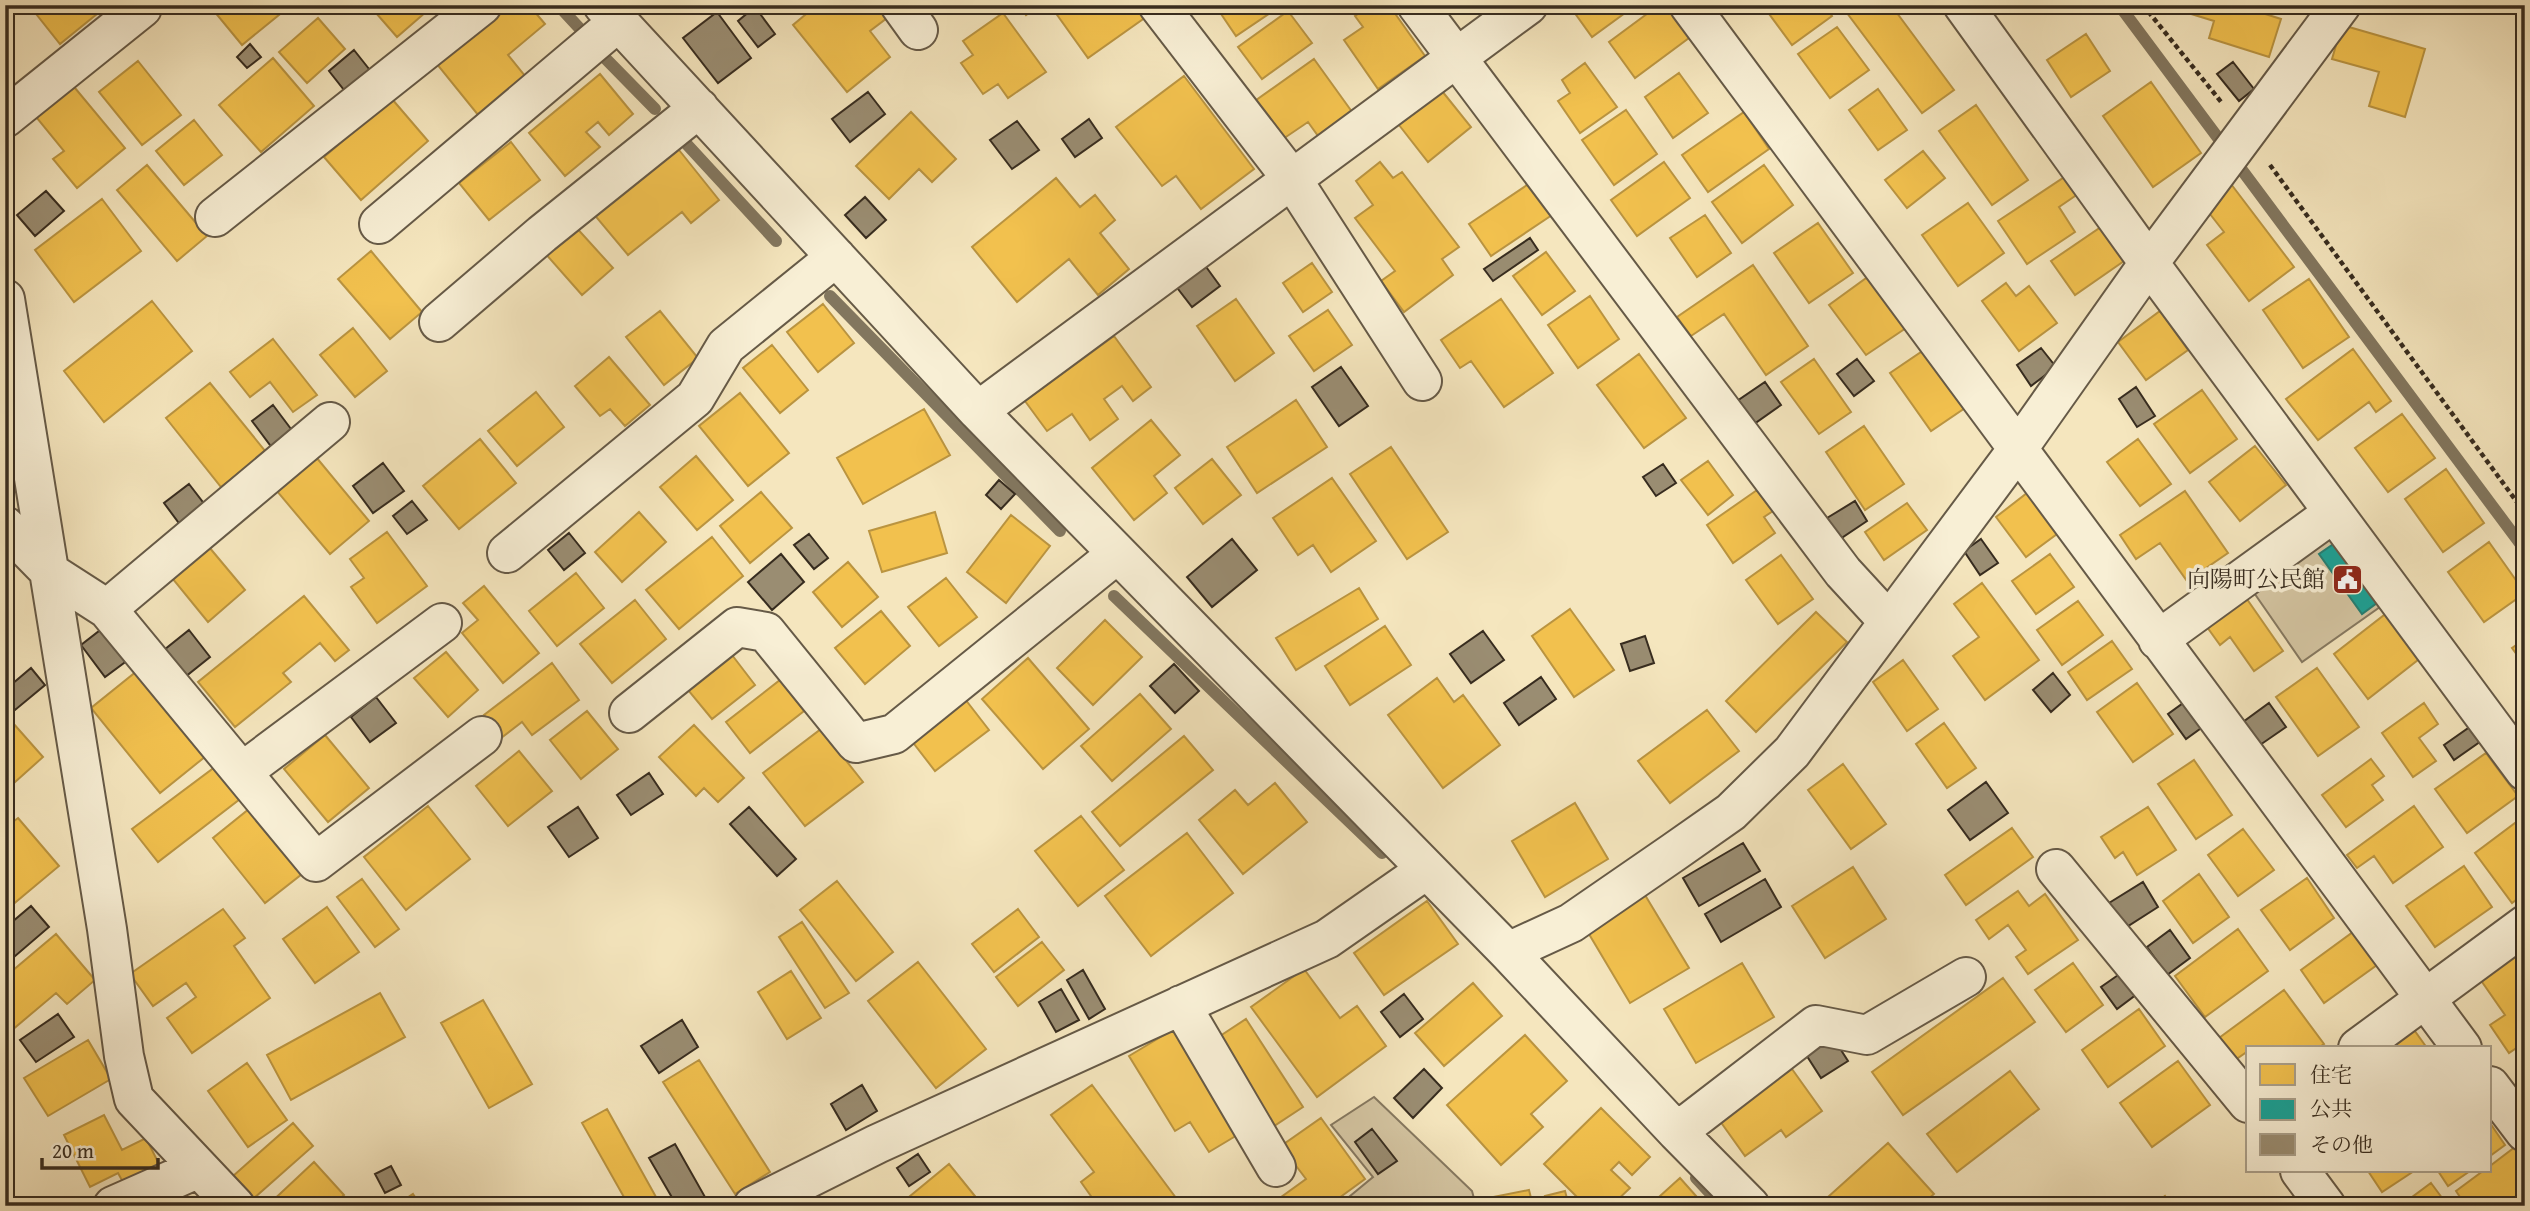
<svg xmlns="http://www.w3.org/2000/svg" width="2530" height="1211" viewBox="0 0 2530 1211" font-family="'Gentium Book Plus','Noto Serif JP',serif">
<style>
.green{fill:#d5c6a3;stroke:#867961;stroke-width:2}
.homes{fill:#f2c14e;stroke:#ba9440;stroke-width:2}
.public{fill:#17a398;stroke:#217f74;stroke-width:2}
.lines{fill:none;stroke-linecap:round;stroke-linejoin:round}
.stream{stroke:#82765e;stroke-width:12}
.building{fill:#9a8d72;stroke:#372c1f;stroke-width:2}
.street-casing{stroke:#665a47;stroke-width:42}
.path{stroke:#372c1f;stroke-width:4.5;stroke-dasharray:5 3.5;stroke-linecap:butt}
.street{stroke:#f8efd5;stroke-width:38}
.labels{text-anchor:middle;stroke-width:7;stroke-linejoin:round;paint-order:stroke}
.poi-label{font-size:23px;fill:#372c1f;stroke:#f8efd5;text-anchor:end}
</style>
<rect width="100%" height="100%" fill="#f5e6be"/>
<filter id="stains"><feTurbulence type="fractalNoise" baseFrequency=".00286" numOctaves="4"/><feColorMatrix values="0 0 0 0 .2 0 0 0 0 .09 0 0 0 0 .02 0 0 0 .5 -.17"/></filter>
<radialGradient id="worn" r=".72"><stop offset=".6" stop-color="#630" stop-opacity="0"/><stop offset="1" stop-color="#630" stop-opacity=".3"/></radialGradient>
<path class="green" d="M2335,528L2387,602L2302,662L2250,587Z
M1374,1097L1472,1191L1476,1206H1338L1373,1177L1331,1125Z"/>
<path class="homes" d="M29,5H108L60,44Z
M209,5H281L285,10L242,45Z
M369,5H434L397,37Z
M507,5H529L545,24L508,55L530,82L483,121L436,63Z
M817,5H876L887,18L870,31L890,57L847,92L793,25Z
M1019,5H1040L1026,15Z
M1050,5H1138L1146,17L1088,58Z
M1215,5H1282L1236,36Z
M1371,5H1389L1425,56L1378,89L1344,40L1363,27L1355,16Z
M1569,5H1636L1592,37Z
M1659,5H1672L1693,35L1635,78L1609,42Z
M1766,5H1824L1832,16L1792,45L1764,7Z
M1841,5H1891L1954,90L1922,113Z
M2190,5H2237L2281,19L2269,57L2209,38L2214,21L2188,13Z
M1288,11L1312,43L1262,79L1238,47Z
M1003,13L1046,72L1008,98L998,84L983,94L961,63L973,55L963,41Z
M318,18L345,49L307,83L279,52Z
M2342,25L2425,49L2405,117L2369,106L2379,72L2332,59Z
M1837,27L1869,70L1830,98L1798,54Z
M2086,34L2110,71L2071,97L2047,60Z
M273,58L314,106L261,152L219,105Z
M1314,59L1355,116L1321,140L1308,122L1280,141L1252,103Z
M138,61L181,115L142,145L99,92Z
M1585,63L1617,107L1580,133L1558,101L1570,93L1562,80Z
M1679,73L1708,113L1673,138L1645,97Z
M600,74L633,114L609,135L598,122L586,132L600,147L565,176L529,133Z
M1184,76L1254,169L1201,209L1176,176L1162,186L1116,127Z
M70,82L125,148L77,188L53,159L64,151L32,112Z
M2151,82L2201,153L2153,187L2103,116Z
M1878,89L1907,130L1878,150L1849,110Z
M1442,91L1471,127L1428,162L1399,125Z
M392,99L428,141L361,200L324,157Z
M1976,105L2028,180L1992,205L1939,131Z
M1626,110L1657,154L1614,185L1582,140Z
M911,112L956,159L932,182L919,169L889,199L856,166Z
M1744,112L1769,149L1708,192L1682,155Z
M194,120L222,155L184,185L156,151Z
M511,142L540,180L489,220L459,183Z
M675,145L719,200L691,223L682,212L628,255L592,212Z
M1923,151L1945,178L1907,208L1885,180Z
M1380,162L1393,178L1402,172L1459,247L1442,259L1453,275L1404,312L1381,281L1395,271L1355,218L1373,205L1356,181Z
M1664,162L1690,198L1637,236L1611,200Z
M147,165L207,236L177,261L117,190Z
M1764,165L1793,205L1742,243L1712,202Z
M2066,176L2078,194L2059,207L2075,232L2027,264L1998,221Z
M1056,178L1080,207L1095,195L1115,220L1100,233L1129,269L1098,295L1069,259L1017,302L972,247Z
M1530,183L1552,215L1491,256L1469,224Z
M2231,184L2294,267L2249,301L2207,245L2224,232L2203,205Z
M102,199L141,251L74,302L35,250Z
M1968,203L2004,253L1958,286L1922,235Z
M1705,215L1731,253L1697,277L1670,238Z
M1818,223L1853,273L1809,303L1774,253Z
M574,225L613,268L582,295L544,252Z
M2101,227L2124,261L2075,295L2051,261Z
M371,251L422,312L390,339L338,279Z
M1546,252L1575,291L1542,315L1513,276Z
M1312,263L1332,292L1303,312L1283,283Z
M1753,265L1808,346L1766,375L1724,314L1691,336L1677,317Z
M1869,276L1906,328L1866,355L1829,305Z
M2309,279L2349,337L2303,368L2263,310Z
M2006,283L2016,296L2029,286L2057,323L2019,351L1982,301Z
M1590,296L1619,339L1578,368L1548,325Z
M1236,299L1274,353L1235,381L1197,326Z
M1501,299L1553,373L1504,407L1471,361L1460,368L1441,340Z
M152,301L192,351L104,422L64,371Z
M823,304L854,343L818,372L787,332Z
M1328,310L1352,345L1314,371L1289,336Z
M660,311L698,358L664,385L626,337Z
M2160,311L2188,350L2146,380L2118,342Z
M353,328L387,371L355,397L320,355Z
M1114,336L1151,387L1133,401L1122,386L1104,399L1118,419L1090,440L1072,414L1047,431L1025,401Z
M273,339L317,395L293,412L270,382L250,397L230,372Z
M772,345L808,390L780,413L743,368Z
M1927,348L1968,406L1931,431L1890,373Z
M2353,349L2391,401L2376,412L2369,402L2318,440L2286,399Z
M1639,354L1686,418L1644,448L1597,385Z
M609,357L650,405L625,426L610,409L600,416L575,386Z
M1814,359L1851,412L1819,434L1781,382Z
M210,383L266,452L221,487L166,418Z
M2202,390L2237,439L2190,473L2154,424Z
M536,392L564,427L517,466L488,431Z
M740,393L789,453L748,486L699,426Z
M1296,400L1327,447L1257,493L1227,447Z
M924,409L950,455L863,504L837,458Z
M2402,414L2435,458L2388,492L2355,448Z
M1151,420L1180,455L1154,476L1167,493L1134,520L1092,468Z
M1864,426L1904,484L1865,510L1826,452Z
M480,439L516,483L459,529L423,486Z
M2138,439L2171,484L2140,506L2107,462Z
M2255,446L2286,485L2240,521L2209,482Z
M1391,447L1448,532L1407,559L1350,474Z
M696,456L733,500L697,530L660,487Z
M316,457L369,521L330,554L276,490Z
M1212,459L1241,495L1203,524L1175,488Z
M1708,461L1733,495L1708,515L1681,480Z
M2446,469L2484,523L2443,552L2405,499Z
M1332,478L1376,541L1331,572L1313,545L1298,555L1273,518Z
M1757,490L1773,511L1764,517L1775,533L1733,563L1707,525Z
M2185,491L2228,553L2187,581L2160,543L2136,559L2120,535Z
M761,492L792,528L750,563L720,526Z
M2027,493L2057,534L2026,557L1996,517Z
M1907,503L1927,530L1884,560L1865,532Z
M639,512L666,542L622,582L595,552Z
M935,512L947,553L882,572L869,531Z
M1011,515L1050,546L1006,603L967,572Z
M387,532L427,586L377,623L351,587L364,578L350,559Z
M712,537L743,576L679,629L646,590Z
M2489,542L2525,593L2484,622L2448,572Z
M209,547L245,590L208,622L172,578Z
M2050,554L2074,587L2036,614L2012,581Z
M1781,555L1813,599L1778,624L1746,580Z
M848,562L878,597L842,627L813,592Z
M576,573L604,608L557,646L529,611Z
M946,578L977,617L939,646L908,607Z
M1982,583L2039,660L1985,700L1953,656L1979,637L1954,604Z
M484,586L539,653L503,683L462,633L478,620L463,603Z
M1359,588L1378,619L1296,670L1276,638Z
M2242,592L2283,651L2254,671L2230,637L2220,645L2202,620Z
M304,596L349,650L335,661L320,643L283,673L291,682L235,727L198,682Z
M635,600L666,639L612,683L580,644Z
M2078,601L2103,635L2062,665L2037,630Z
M1570,609L1614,670L1574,697L1532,636Z
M881,611L910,646L865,684L835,648Z
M1816,612L1847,642L1756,732L1726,701Z
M2388,612L2423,656L2368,699L2334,654Z
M1105,620L1142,657L1093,705L1057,668Z
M1385,626L1411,665L1350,705L1325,666Z
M2525,639V666L2512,648Z
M2112,641L2132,669L2087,700L2068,672Z
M446,652L478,690L448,717L414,678Z
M732,655L755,685L712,719L688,690Z
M1028,658L1089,729L1043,769L982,699Z
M1903,660L1938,709L1907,731L1873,682Z
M552,663L579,700L532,735L522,722L501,738L484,715Z
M2317,668L2359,727L2318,756L2276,697Z
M137,671L206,756L160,793L91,708Z
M1437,678L1454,702L1463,695L1500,745L1443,788L1388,715Z
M780,680L804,711L750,753L726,722Z
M2137,683L2173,734L2133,762L2097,712Z
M1140,694L1171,729L1112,781L1081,746Z
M965,699L989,730L935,771L911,740Z
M2424,703L2438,724L2419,738L2436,761L2413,777L2382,733Z
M1707,710L1739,751L1670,803L1638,761Z
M587,711L618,749L581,779L550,740Z
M5,714L43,757L5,791Z
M1944,723L1976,768L1947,788L1916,744Z
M694,725L744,778L718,802L704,788L696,796L659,757Z
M821,729L863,782L805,826L763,773Z
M325,735L369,788L328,822L284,769Z
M1184,736L1213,770L1120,846L1092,812Z
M519,751L552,791L508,826L476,786Z
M2486,753L2518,796L2467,833L2435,789Z
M2371,759L2384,776L2372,785L2383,800L2346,827L2322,795Z
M2194,760L2232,815L2196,839L2158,784Z
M1843,764L1886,824L1851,849L1808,790Z
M215,767L240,799L158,862L132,829Z
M1275,783L1307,822L1243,874L1199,820L1235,790L1248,805Z
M1575,803L1608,859L1545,897L1512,841Z
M428,806L470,859L406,910L364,857Z
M2414,806L2443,847L2393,883L2374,856L2357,868L2347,855Z
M2148,807L2176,850L2137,875L2123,852L2115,858L2101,837Z
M249,809L302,874L265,903L213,838Z
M1081,816L1124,870L1078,906L1035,851Z
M2523,817L2525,820V893L2512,903L2475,853Z
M18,818L59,866L5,911V828Z
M2012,828L2033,857L1966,905L1945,875Z
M2243,829L2274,870L2238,896L2208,855Z
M1187,833L1233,893L1151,956L1105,896Z
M2464,866L2492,907L2435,947L2406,906Z
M1853,867L1886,919L1825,958L1792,906Z
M2199,874L2229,917L2193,943L2163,901Z
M2307,878L2334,918L2290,950L2261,910Z
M362,879L399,929L375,947L337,897Z
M837,881L893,952L856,981L800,910Z
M2018,891L2029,906L2045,894L2078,940L2028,974L2016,957L2026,950L2008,925L1989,939L1976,920Z
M1645,895L1689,968L1630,1003L1586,929Z
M1427,901L1458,944L1384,995L1354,953Z
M327,907L359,952L315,983L283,939Z
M223,909L245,938L234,946L270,998L192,1053L167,1018L196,997L186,983L153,1006L130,974Z
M1018,909L1039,937L994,972L972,944Z
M802,922L849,993L825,1008L779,937Z
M2238,929L2268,971L2205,1017L2175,976Z
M2353,932L2377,965L2324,1003L2301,970Z
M56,934L95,980L67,1004L56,993L5,1036V977Z
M1042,942L1064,970L1018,1006L996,977Z
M2525,948V1042L2509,1053L2490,1025L2505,1015L2480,979Z
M918,962L986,1049L936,1088L868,1001Z
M1742,963L1774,1017L1696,1063L1664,1009Z
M2073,963L2103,1005L2066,1032L2035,990Z
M1304,969L1340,1018L1357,1006L1386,1046L1317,1097L1251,1007Z
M791,971L821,1018L787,1039L758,992Z
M2003,978L2035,1022L1903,1115L1872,1072Z
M1473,983L1502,1016L1444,1066L1415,1033Z
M2284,990L2324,1044L2318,1048H2248V1051L2235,1060L2219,1038Z
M380,993L405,1037L291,1100L267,1055Z
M483,1000L532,1084L489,1108L441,1023Z
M2139,1009L2165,1046L2108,1087L2082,1050Z
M1246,1019L1303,1107L1271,1128L1214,1040Z
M1179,1026L1244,1131L1209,1152L1190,1122L1175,1131L1129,1056Z
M2412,1027L2427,1048H2382Z
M1525,1035L1567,1081L1531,1114L1543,1127L1501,1165L1447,1105Z
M88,1040L111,1079L48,1116L24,1078Z
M699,1060L770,1172L735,1194L663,1082Z
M2178,1061L2210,1105L2152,1147L2120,1103Z
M247,1063L287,1120L248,1147L208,1091Z
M1792,1069L1822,1111L1786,1137L1781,1130L1745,1156L1720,1121Z
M2010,1071L2039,1109L1957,1172L1927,1134Z
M1092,1085L1179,1202L1173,1206H1098L1081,1182L1094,1172L1051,1115Z
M1601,1108L1650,1157L1632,1175L1619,1162L1611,1170L1630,1188L1611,1206H1586L1544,1164Z
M607,1109L661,1206H629L582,1123Z
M104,1115L122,1150L146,1138L160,1166L124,1184L118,1173L90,1187L64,1135Z
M1321,1118L1365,1179L1328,1206H1281L1277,1200L1306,1179L1281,1146Z
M293,1123L313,1146L253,1199L233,1176Z
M2490,1123L2505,1145L2490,1156Z
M1888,1143L1934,1194L1920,1206H1818Z
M2515,1147L2525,1161V1206H2522L2516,1196L2503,1206H2466L2456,1191L2483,1171H2490V1166Z
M314,1162L344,1195L333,1206H267Z
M949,1164L983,1206H898Z
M2368,1171H2414L2382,1192Z
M2438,1171H2470L2448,1186Z
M1680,1178L1705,1206H1649Z
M2431,1183L2448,1206H2400Z
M1529,1190L1533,1206H1489L1488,1198Z
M1565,1191L1569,1206H1548L1545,1196Z
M413,1194L421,1206H395Z
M185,1196L190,1206H167Z
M2165,1196L2172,1206H2152Z"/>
<path class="public" d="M2335,543L2377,603L2362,614L2319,554Z"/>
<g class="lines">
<path class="stream" d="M558,5L582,31
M2119,5L2525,550
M604,57L655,109
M681,138L776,241
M830,296L1060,531
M1114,596L1382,853
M1696,1178L1722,1206"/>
</g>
<path class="building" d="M755,7L775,34L758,47L738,21Z
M717,12L751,58L718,83L683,38Z
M250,44L261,57L247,68L237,57Z
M354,50L373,74L348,95L329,71Z
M2233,62L2254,89L2239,101L2217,74Z
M868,92L885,114L850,142L832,119Z
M1089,119L1102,138L1075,157L1062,139Z
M1017,121L1039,150L1012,169L990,140Z
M46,191L64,211L35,236L17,215Z
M865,197L886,220L866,238L845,215Z
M1530,238L1538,250L1493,281L1484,269Z
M1204,264L1220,286L1192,307L1175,285Z
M2041,348L2056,367L2031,386L2017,365Z
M1857,359L1874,381L1854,396L1837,374Z
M1341,367L1368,406L1339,426L1312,387Z
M1765,382L1781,405L1754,424L1737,401Z
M2136,387L2155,416L2137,427L2119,399Z
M273,405L294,433L273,449L252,421Z
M383,463L404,491L373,513L353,486Z
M1663,464L1676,483L1656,496L1643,477Z
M999,480L1015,494L1001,509L986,495Z
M189,484L209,510L184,530L164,503Z
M412,501L427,520L407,534L393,516Z
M1855,501L1867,521L1840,539L1827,518Z
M569,533L585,553L564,570L548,550Z
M809,534L828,558L814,569L794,545Z
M1232,539L1257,570L1212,607L1187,577Z
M1981,539L1998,563L1980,575L1964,551Z
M781,554L804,582L772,610L748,582Z
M108,624L132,657L105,677L81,645Z
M189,630L210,657L185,677L164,650Z
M1483,631L1504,660L1471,683L1450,654Z
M1645,636L1654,663L1630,671L1621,644Z
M1174,664L1199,691L1175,713L1150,686Z
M31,668L45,685L15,710L5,700V690Z
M2053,673L2070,695L2051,712L2033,690Z
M1541,677L1556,699L1519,725L1504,703Z
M376,697L396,723L370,742L351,717Z
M2186,701L2204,726L2186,739L2168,714Z
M2269,703L2286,727L2260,745L2243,722Z
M2474,724L2484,739L2454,760L2444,745Z
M649,773L663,794L631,815L617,795Z
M1986,782L2008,813L1970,840L1948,810Z
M578,807L598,838L569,857L548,827Z
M749,807L796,859L777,876L730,824Z
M1743,843L1760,871L1699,906L1683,878Z
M1765,879L1781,907L1721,942L1705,914Z
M2143,882L2158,907L2125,928L2109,903Z
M31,906L49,927L7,963L5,928Z
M2170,930L2190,958L2167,975L2147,947Z
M1083,970L1105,1009L1089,1019L1067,980Z
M2121,973L2137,994L2117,1009L2101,987Z
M1061,989L1079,1020L1056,1032L1039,1002Z
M1404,994L1423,1019L1400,1037L1381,1012Z
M58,1014L74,1037L36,1062L20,1040Z
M682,1020L698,1047L659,1073L641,1046Z
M1832,1036L1848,1061L1821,1078L1805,1053Z
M1424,1069L1442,1088L1413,1118L1394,1098Z
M862,1085L877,1111L846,1130L831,1104Z
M1372,1129L1397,1161L1378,1174L1355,1142Z
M675,1144L705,1197L689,1206H677L649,1158Z
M918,1154L930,1172L909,1186L897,1168Z
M391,1166L401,1185L385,1193L375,1174Z"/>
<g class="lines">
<defs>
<path id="street" d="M603,5L978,411L1508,952L1677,1132L1750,1206
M900,5L918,30
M1158,5L1292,179L1422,381
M1417,5L1843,572L1889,622
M1689,5L2462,1048
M1963,5L2149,263L2525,771
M5,118L142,8
M215,217L482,5
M379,224L618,22
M5,299L107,929L124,1056L134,1099L235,1206
M439,322L542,234L699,108
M978,411L1528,5
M5,526L51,573L107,609L316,862L482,736
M507,553L695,398L726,346L836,257
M107,609L330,422
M2158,640L2333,513
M629,713L737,627L766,632L856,743L894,734L1117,554
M242,772L442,623
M2056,869L2248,1103
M1508,952L1571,923L1674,852L1731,812L1792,752L2017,450L2149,263L2341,5
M1181,1005L1276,1167
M2358,1048L2525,925
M2490,1086L2525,1132
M1677,1132L1816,1025L1867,1035L1966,977
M2300,1171L2326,1206
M113,1206L199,1168
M753,1206L877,1144L1327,939L1426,870"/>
</defs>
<use href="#street" class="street-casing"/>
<path class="path" d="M2143,5L2222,103
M2270,165L2525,513"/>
<use href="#street" class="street"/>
</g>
<defs>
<symbol id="civic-square" viewBox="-11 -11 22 22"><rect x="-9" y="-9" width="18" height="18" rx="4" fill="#8f2418" stroke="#f8efd5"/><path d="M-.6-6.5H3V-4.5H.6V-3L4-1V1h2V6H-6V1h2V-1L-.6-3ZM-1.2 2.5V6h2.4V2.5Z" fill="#fff"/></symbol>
</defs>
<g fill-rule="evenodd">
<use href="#civic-square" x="2330" y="562" width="35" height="35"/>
</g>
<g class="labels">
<g class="poi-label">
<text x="2325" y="587">向陽町公民館</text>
</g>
</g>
<rect width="2530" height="1211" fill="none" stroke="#f5e6be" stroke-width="28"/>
<rect x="7" y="7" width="2516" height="1197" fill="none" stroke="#372c1f" stroke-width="3.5"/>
<rect x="14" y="14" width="2502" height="1183" fill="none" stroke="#372c1f" stroke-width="2"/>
<rect x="2246" y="1046" width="245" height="126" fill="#f8efd5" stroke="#aba18c" stroke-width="2"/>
<rect x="2260" y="1064" width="35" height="21" fill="#f2c14e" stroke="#aba18c" stroke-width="2"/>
<text x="2310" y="1082" font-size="21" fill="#372c1f">住宅</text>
<rect x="2260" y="1099" width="35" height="21" fill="#17a398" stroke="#aba18c" stroke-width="2"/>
<text x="2310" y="1116" font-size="21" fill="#372c1f">公共</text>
<rect x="2260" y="1134" width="35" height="21" fill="#9a8d72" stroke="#aba18c" stroke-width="2"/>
<text x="2310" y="1152" font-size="21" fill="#372c1f">その他</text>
<path d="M42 1158v10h116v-10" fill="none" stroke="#372c1f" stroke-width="3.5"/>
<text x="52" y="1158" font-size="21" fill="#372c1f" stroke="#f8efd5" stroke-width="5" paint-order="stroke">20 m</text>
<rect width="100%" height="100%" filter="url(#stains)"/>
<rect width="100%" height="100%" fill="url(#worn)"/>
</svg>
